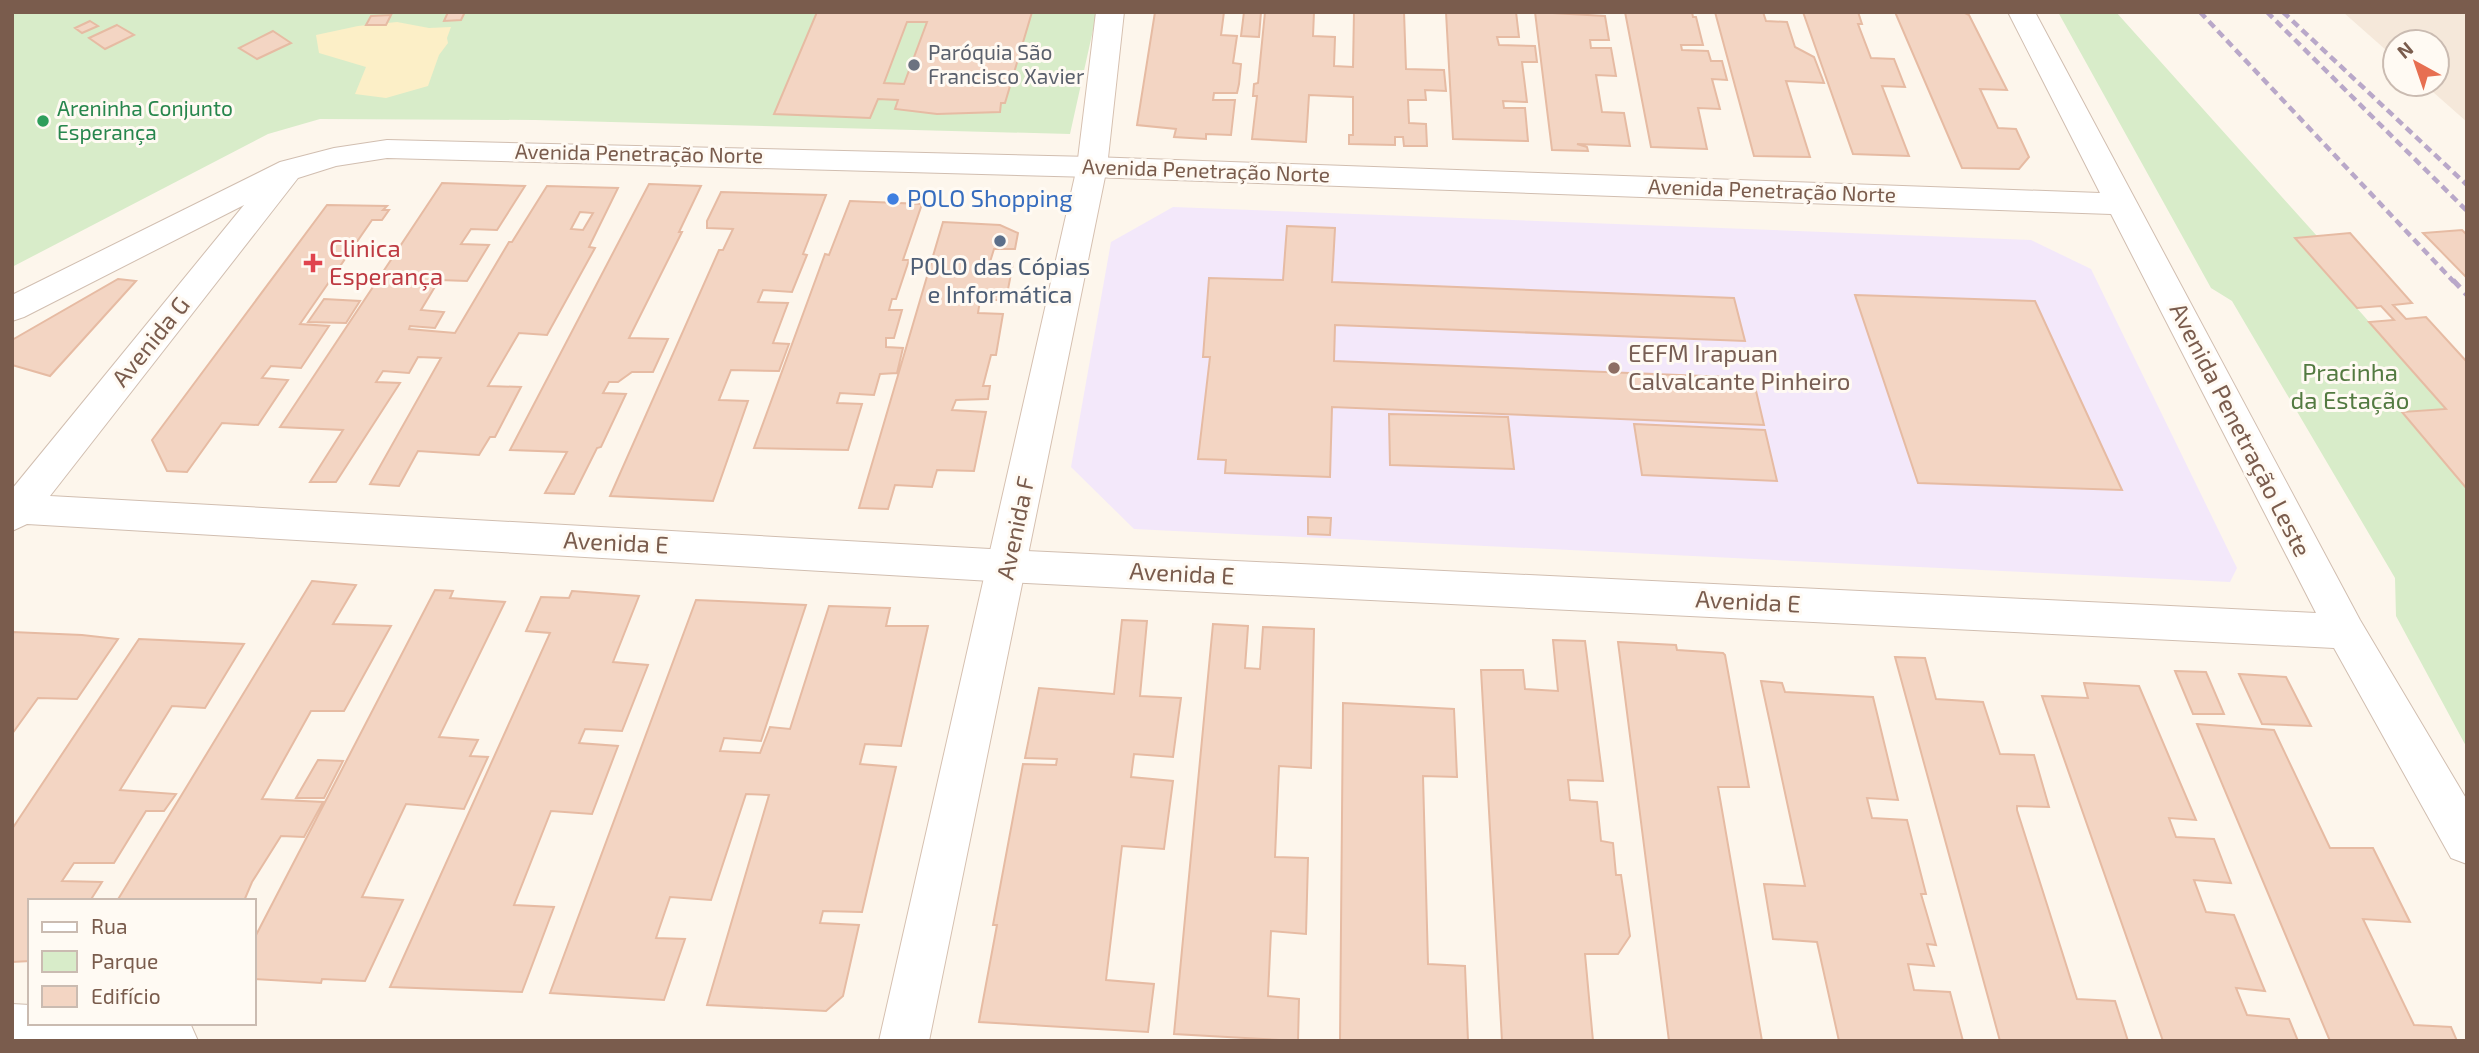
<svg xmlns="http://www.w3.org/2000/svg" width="2479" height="1053" viewBox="0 0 2479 1053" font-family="'Exo 2',sans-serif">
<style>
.residential{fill:#f5e8da}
.education{fill:#f3e8fa}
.green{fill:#d8ecc9}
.sand{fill:#fcefc7}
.building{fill:#f3d5c3;stroke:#e6bba3;stroke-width:2;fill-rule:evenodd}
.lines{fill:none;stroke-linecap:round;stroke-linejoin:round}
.street-casing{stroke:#d1beb0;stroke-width:2}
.secondary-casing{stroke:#d6c0b0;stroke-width:2}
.street{fill:#fff;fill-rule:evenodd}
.secondary{fill:#fff;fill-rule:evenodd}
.rail-far1{stroke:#b9a8c9;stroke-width:4.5;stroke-dasharray:8 5;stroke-linecap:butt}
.rail{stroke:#b9a8c9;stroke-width:5;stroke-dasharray:10 7;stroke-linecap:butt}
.worship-dot{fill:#6b7280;stroke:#fffaf3;stroke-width:2.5}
.leisure-dot{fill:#2e9e5b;stroke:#fffaf3;stroke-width:2.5}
.shop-dot{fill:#3f7fe0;stroke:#fffaf3;stroke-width:2.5}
.service-dot{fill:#5c6f8a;stroke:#fffaf3;stroke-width:2.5}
.health-dot{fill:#e0444e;stroke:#fffaf3;stroke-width:2.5}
.education-dot{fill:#8d6e63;stroke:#fffaf3;stroke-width:2.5}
.labels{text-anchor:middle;stroke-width:6;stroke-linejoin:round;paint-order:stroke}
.far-worship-label{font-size:21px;fill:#5b616d;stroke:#fffaf3;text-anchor:start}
.far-leisure-label{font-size:21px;fill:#27864d;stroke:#fffaf3;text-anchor:start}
.far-street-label{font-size:21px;fill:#7a5c4d;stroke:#fffaf3}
.shop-label{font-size:24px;fill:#366cbe;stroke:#fffaf3;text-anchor:start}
.health-label{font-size:24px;fill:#be3a42;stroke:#fffaf3;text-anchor:start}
.service-label{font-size:24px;fill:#4e5e75;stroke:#fffaf3}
.street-label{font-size:24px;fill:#7a5c4d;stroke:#fffaf3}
.education-label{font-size:24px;fill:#785e54;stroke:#fffaf3;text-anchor:start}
.park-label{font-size:24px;fill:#537a41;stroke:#fffaf3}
</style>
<rect width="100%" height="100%" fill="#fdf6ec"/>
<path class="residential" d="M2343,12H2467V122L2424,84H2437V42H2395V58Z"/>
<path class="education" d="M1173,207L2031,240L2091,269L2237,568L2230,582L1134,529L1071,467L1111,242Z"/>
<path class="green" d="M12,12H1097L1070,134L535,120L320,119L268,134L12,267Z
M2058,12H2116L2317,236L2295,238L2446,409L2402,413L2467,489V748L2396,616L2395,578L2232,301L2211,288Z"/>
<path class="sand" d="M397,22L429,28L451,27L447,38L448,43L439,55L428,86L386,98L355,94L366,67L319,53L316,35L358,26Z"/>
<path class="building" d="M448,12H465L461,20L444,21Z
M817,12H1032L1005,103H1001L1000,112L937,114L895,109L898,100L878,99L870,118L774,114ZM907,22H927L904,84L884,83Z
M1155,12H1224L1221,35L1237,36L1233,63L1241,64L1239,84L1237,93H1214L1213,100H1235L1231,135L1206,134V139L1174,137L1176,129L1137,125Z
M1244,12H1261L1259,37L1241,36Z
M1265,12H1314L1313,36L1335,37L1334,66L1353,67L1354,12H1404L1406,69L1444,70L1446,91L1425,90L1426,100H1408L1409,123L1426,124L1427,146H1404L1403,137H1395V145L1349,144V135H1353V97L1309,95L1306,142L1252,139L1257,96H1253L1254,84L1258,83Z
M1446,12H1516L1519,37H1497L1499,45L1535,46L1537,62H1522L1527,102L1503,101L1504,108H1525L1528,141L1453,139Z
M1535,12L1605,16L1609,40H1590L1591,48H1611L1616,76L1596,75L1602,112L1624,113L1630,146L1577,144L1587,147L1588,151L1552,150Z
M1625,12H1692L1693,17H1696L1703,45H1681L1682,50L1708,51L1711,61H1722L1727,80L1712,79L1720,109L1698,108L1707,149L1651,147Z
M1715,12H1763L1766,21L1787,22L1795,47L1814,57L1824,83L1786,81L1810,157L1754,156Z
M1803,12H1858L1862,24H1858L1871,58L1894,59L1905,87L1882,86L1909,156L1853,154Z
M1895,12H1963L1969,15L2007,90L1980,89L1998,128L2016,129L2029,157L2019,169L1962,168Z
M391,15L386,25H366L371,16Z
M90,21L98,26L82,33L75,28Z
M117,25L134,35L105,49L89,38Z
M273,31L291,43L257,59L239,48Z
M442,183L525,186L497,230L471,229L461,244L489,245L467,281L439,280L421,310L444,312L435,328L410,326L409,329L455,333L509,242H512L547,186L618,188L589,247L595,248L547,335L519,333L488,386L521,387L495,437H490L479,455L418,451L399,486L370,484L441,358L418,357L409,373L383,371L376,382L400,383L336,482H310L343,430L280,427ZM580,212L593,213L583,230L571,229Z
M649,184L701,186L679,232H682L629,338L668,339L653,372H632L618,382H609L603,393L626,394L601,447L597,448L574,494L545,493L567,452L510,450Z
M721,192L826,195L803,254L807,255L792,292L763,290L758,302L788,303L773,343L789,344L779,371L731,370L719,400L748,401L713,501L610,496L719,250H723L733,229L707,228V221Z
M850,201L922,204L903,260H909L896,299H892L889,310H902L894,338H886V347L903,348L897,373L880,374L874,395L840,393L837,403L862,404L848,450L754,448L825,254L829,255Z
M327,205L387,206L383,210H389L382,220H372L300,324L329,326L301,368L271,366L262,378L288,380L258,425L222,423L187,472L167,471L152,440Z
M943,222L1000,225L1018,233L1015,249H994L990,262L1013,263L1006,300H980L978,313L1003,314L996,355H991L983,386H990L988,399L956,400L952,410L986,412L974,471L937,470L932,487L895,485L888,509L859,508Z
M1287,226L1335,228L1332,282L1734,298L1745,341L1335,325L1334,361L1753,378L1764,425L1332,407L1330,477L1225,473L1226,460L1198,459L1210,357H1203L1209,278L1283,280Z
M2462,230L2467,235V278L2423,233Z
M2350,233L2412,303L2393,305L2406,319L2426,317L2467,362V489L2402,412L2446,409L2369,322L2394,320L2381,306L2357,308L2295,238Z
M118,279L136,281L50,376L12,365V340Z
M1855,295L2035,301L2122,490L1918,483Z
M324,299L360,301L346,323L308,322Z
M1389,414L1508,417L1514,469L1390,465Z
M1634,424L1765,430L1777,481L1642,475Z
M1308,517L1331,518L1330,535L1308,534Z
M312,581L356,585L333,624L391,626L344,711H311L262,799L323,802L304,837L281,836L252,882L244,901H117Z
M435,590L453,591L450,598L505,602L439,737L478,740L470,756L488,757L464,809L406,804L362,897L403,900L365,981L322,979L321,983L254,979V939Z
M572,591L639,596L613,662L648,665L622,731L585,729L579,743L618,746L592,814L551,811L514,905L554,907L522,992L390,987L550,633L526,631L541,597L569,598Z
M696,600L806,605L761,741L724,738L720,751L760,753L770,727L790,729L829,606L890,608L886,626H928L901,746L865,744L860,764L896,767L862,912L823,911L820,923L859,925L843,996L826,1011L707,1005L769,795L746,794L711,900L670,897L656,938L685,939L664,1000L550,993Z
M1122,620L1147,621L1140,696L1181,698L1173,757L1134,754L1131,777L1173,781L1164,849L1122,846L1106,980L1154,984L1148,1032L979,1022L997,925H993L1023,764L1056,765L1057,759L1025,758L1039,688L1114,694Z
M1213,624L1248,626L1245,668L1260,669L1263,627L1314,629L1311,768L1279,766L1275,857L1308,858L1306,934L1271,931L1268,996L1299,999L1298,1041L1174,1034Z
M12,632L82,635L118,639L77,699L38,698L12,734Z
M139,639L244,644L205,708L172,706L120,790L176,794L164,811H146L114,863H74L62,881L102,882L90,901H30V961L12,962V829Z
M1553,640L1585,641L1603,781L1568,780L1570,800L1597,802L1601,841L1613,843L1616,875H1621L1630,936L1618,954H1585L1593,1041H1502L1481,670H1523L1525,689L1558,691Z
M1618,642L1676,645L1677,650L1723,653L1725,655L1749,787H1718L1762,1041H1669Z
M1895,657L1925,658L1936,699L1983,702L2000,754L2034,755L2049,807L2017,806V810L2077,999L2115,1001L2128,1041H2000Z
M2175,671L2206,672L2224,714H2193Z
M2239,674L2286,677L2311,726L2262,724Z
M1761,681L1782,683L1785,692L1873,697L1898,800L1867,798L1872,818L1907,820L1926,894H1921L1936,945L1927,944L1934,966L1908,964L1914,990L1950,992L1963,1041H1839L1817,942L1773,939L1764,884L1805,886Z
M2084,683L2139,686L2196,820L2169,818L2176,837L2214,839L2231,883L2194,880L2206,912L2234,915L2262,984L2265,991L2236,988L2247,1015L2289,1019L2298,1041H2163L2042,696L2088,698Z
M1343,703L1454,709L1457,777L1423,776L1428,964L1465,966L1468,1041H1340Z
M2197,724L2274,730L2330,848H2373L2410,922L2363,919L2414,1025L2451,1027L2457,1041H2330Z
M318,760L343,761L324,798H296Z"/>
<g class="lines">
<defs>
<path id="street" d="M2008,12H2035L2360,620L2467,800V864L2451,858L2334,648L1008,582L27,524L12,531V489L244,205L24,317L12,321V295L280,162L334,148L387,140L1092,157L2100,193ZM387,158L1092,177L2111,214L2316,613L1008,550L50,496L298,178L336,166Z
M12,1004L30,1005V1023H190L198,1041H12Z"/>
<path id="secondary" d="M1096,12H1124L1107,167L929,1041H879L1077,167Z"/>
</defs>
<use href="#street" class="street-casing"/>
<use href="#secondary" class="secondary-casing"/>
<use href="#street" class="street"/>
<use href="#secondary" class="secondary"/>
<path class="rail-far1" d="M2200,12L2454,282
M2267,12L2467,211
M2283,12L2467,185"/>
<path class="rail" d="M2453,280L2467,295"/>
</g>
<circle class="worship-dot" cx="914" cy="65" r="7"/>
<circle class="leisure-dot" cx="43" cy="121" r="7"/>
<circle class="shop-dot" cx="893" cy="199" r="7"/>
<circle class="service-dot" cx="1000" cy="241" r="7"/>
<path class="health-dot" d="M309.5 252.5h7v7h7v7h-7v7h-7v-7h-7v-7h7z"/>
<circle class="education-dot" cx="1614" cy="368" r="7"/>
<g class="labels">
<g class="far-worship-label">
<text x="928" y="60">Paróquia São<tspan x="928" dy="24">Francisco Xavier</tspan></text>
</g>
<g class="far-leisure-label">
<text x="57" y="116">Areninha Conjunto<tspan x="57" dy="24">Esperança</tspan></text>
</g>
<g class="far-street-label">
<text transform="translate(639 154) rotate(1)" y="7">Avenida Penetração Norte</text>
<text transform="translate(1206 171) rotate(2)" y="7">Avenida Penetração Norte</text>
<text transform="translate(1772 191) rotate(2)" y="7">Avenida Penetração Norte</text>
</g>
<g class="shop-label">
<text x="907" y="207">POLO Shopping</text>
</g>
<g class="health-label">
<text x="329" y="257">Clinica<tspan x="329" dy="28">Esperança</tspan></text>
</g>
<g class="service-label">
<text x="1000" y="275">POLO das Cópias<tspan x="1000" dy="28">e Informática</tspan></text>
</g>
<g class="street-label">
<text transform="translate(151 342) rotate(-51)" y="8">Avenida G</text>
<text transform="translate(2240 430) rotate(63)" y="8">Avenida Penetração Leste</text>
<text transform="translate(1016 528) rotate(-78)" y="8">Avenida F</text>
<text transform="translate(616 543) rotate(3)" y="8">Avenida E</text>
<text transform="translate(1182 574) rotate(3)" y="8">Avenida E</text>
<text transform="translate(1748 602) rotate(3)" y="8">Avenida E</text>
</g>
<g class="education-label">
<text x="1628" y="362">EEFM Irapuan<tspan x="1628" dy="28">Calvalcante Pinheiro</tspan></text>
</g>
<g class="park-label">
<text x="2350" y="381">Pracinha<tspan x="2350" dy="28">da Estação</tspan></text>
</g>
</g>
<rect width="2479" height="1053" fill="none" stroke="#7a5c4d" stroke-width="28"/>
<rect x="28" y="899" width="228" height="126" fill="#fffaf3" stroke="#cabbb1" stroke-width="2"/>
<rect x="42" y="922" width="35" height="10" fill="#ffffff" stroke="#cabbb1" stroke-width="2"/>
<text x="91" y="934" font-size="21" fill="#7a5c4d">Rua</text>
<rect x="42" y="951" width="35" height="21" fill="#d8ecc9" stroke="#cabbb1" stroke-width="2"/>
<text x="91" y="969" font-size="21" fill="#7a5c4d">Parque</text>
<rect x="42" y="986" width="35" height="21" fill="#f3d5c3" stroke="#cabbb1" stroke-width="2"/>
<text x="91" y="1004" font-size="21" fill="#7a5c4d">Edifício</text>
<g transform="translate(2416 63) rotate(320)"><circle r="33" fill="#fffaf3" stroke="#cabbb1" stroke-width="2"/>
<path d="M0-5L12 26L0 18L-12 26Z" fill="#e76f51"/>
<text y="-10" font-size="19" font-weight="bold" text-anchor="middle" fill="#7a5c4d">N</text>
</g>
</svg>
